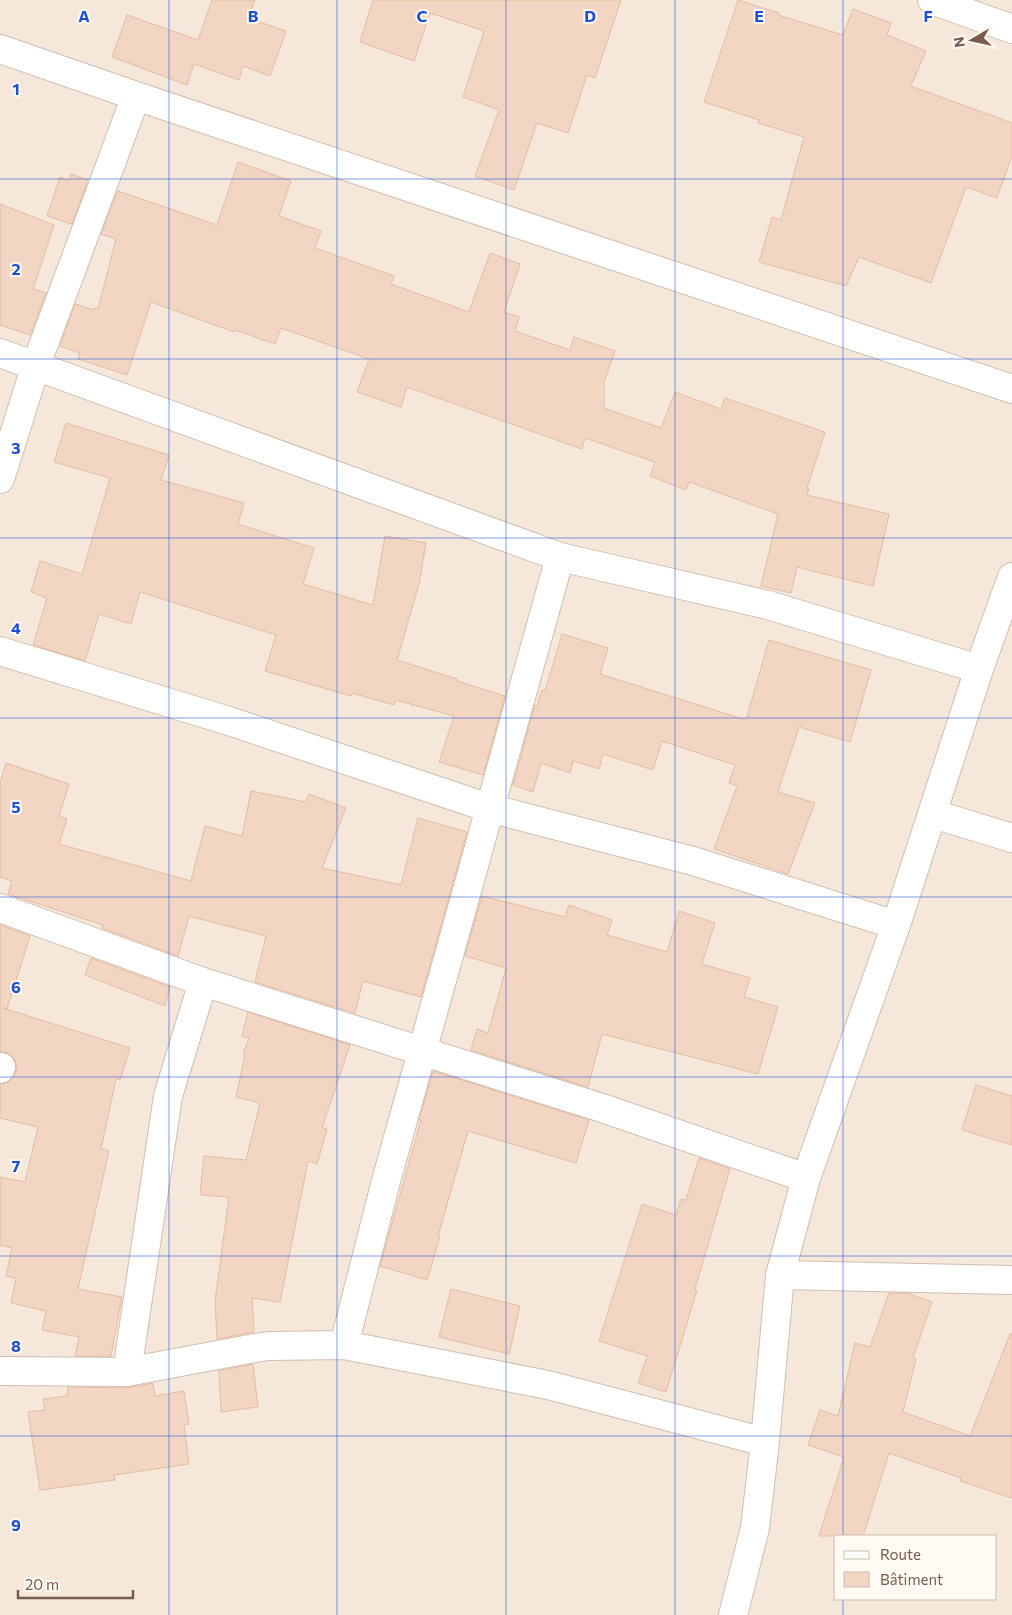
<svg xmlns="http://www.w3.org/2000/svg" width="1012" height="1615" viewBox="0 0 1012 1615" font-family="Commissioner,sans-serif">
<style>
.residential{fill:#f5e8da;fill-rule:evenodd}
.building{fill:#f3d5c3;stroke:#e6bba3}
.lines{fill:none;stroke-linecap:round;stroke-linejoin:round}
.minor-casing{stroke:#d1beb0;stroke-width:30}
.minor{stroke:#fff;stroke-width:28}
.grid{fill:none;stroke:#1d4ed8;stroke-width:1;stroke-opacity:0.55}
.grid-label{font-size:16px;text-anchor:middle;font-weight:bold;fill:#1d4ed8;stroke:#fffaf3;stroke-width:4;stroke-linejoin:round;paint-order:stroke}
</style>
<rect width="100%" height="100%" fill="#fdf6ec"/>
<path class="residential" d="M0,0H1012V1615H0ZM836,1536H996V1599H836Z"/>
<path class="building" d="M212,0H255L248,18L286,31L270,76L243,66L239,80L194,64L187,85L112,57L127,15L198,40Z
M373,0H621L595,78L587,75L568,133L537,123L514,190L475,176L499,110L463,97L484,31L430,13L414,61L360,42Z
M738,0L779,13L778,15L843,35L853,9L891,23L887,35L926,51L911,86L1012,123V156L997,198L966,187L931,283L859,257L846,286L759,262L772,217L781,220L804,137L758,123L759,120L704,102Z
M238,162L291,181L279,216L321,231L315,248L394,276L391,284L469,312L490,253L520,264L504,312L519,317L515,331L570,350L574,337L615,351L604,382V408L661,428L675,392L721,409L725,398L825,432L807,488L809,489L807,495L889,514L873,586L797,567L791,593L761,586L778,514L689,482L686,490L650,476L655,462L585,438L582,449L407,387L401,407L357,392L369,359L281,328L275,344L235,330L234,332L151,302L127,375L78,359L80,353L60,346L75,304L94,310L95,308L98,309L116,239L101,234L118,191L217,225Z
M71,174L88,180L72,224L47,216L60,177L69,181Z
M0,204L54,225L33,289L46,293L30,335L0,325Z
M66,423L169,455L161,480L244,503L238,524L314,548L303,584L373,605L385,536L426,543L419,584L397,660L457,679V681L505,696L483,775L439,762L454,716L396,700L394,705L352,693L351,696L265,671L276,635L140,592L131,624L99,614L85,661L33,645L47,598L31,592L40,561L82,574L110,478L54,462Z
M562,634L608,648L600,674L746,720L769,640L871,670L850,742L799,727L778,792L815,803L788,874L714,849L737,786L729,783L735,765L662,741L653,770L603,754L599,769L573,761L570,773L541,763L533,792L513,785L535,705L537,706L542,690L545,691Z
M6,763L69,784L59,816L67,819L59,844L191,881L205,826L242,836L251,791L306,802L309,794L346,808L322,868L401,885L418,818L467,832L421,997L363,981L355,1013L255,982L266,936L189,916L178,956L102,928L103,925L8,894L12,881L0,877V783Z
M482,896L565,917L569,905L612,920L607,935L667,952L679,911L715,923L702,964L750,978L744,997L778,1007L758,1074L602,1034L588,1087L471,1050L477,1029L488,1033L506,968L465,956Z
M0,925L30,936L7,1009L3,1008L130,1048L120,1080L116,1079L101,1149L109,1151L78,1289L122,1297L111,1356H75L79,1337L42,1330L46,1311L11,1303L16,1278L6,1276L12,1248L0,1245V1177L25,1182L38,1127L0,1118V1084L9,1082L14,1076L17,1067L14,1058L8,1053L0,1051Z
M91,958L170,987L165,1006L85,975Z
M248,1012L350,1045L322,1128L327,1129L317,1164L308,1161L280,1302L252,1298L254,1332L217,1339L215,1301L229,1197L200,1195L204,1156L246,1160L260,1103L236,1097L245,1055L243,1054L249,1038L242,1036Z
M433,1071L589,1120L576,1163L468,1131L438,1236L440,1237L427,1280L380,1266L421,1120H419Z
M976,1085L1012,1096V1145L962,1130Z
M699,1158L730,1169L695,1289L697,1290L666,1392L638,1383L647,1356L599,1341L642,1204L676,1215L681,1199L686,1200Z
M451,1289L520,1306L509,1354L439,1337Z
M889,1293H907L932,1302L913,1358L916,1359L903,1412L970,1436L1010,1334H1012V1498L960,1481L961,1478L889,1453L863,1536H819L844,1457L808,1445L820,1410L838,1416L855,1343L870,1347Z
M253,1364L258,1407L221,1412L219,1371Z
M153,1383L155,1396L184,1391L189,1424L184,1425L189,1464L114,1475L115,1480L40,1490L28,1412L45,1410L43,1399L67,1396L68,1387L127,1388Z"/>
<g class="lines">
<defs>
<path id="minor" d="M932,0L1012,29
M0,49L136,96L1012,389
M0,353L560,557L768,605L979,669
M0,479L36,365L136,96
M0,651L229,721L489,808L693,861L896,925
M933,814L1012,838
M0,908L203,982L602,1108L806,1178
M0,1069L1,1067
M780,1275L1012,1280
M344,1345L386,1181L560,557
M0,1371L127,1372L255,1348L269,1346L344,1345L548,1385L765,1442
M127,1372L168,1096L203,982
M733,1615L755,1528L765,1442L780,1275L806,1178L896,925L979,669L1012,577"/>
</defs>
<use href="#minor" class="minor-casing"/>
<use href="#minor" class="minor"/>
</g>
<path class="grid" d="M169,0V1615M337,0V1615M506,0V1615M675,0V1615M843,0V1536M0,179H1012M0,359H1012M0,538H1012M0,718H1012M0,897H1012M0,1077H1012M0,1256H1012M0,1436H1012M843,1599V1615"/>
<g class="grid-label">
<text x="84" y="22">A</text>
<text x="253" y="22">B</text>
<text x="422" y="22">C</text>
<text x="590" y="22">D</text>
<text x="759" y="22">E</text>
<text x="928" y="22">F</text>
<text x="16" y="95">1</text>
<text x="16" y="275">2</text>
<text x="16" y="454">3</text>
<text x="16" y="634">4</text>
<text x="16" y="813">5</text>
<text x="16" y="993">6</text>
<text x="16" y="1172">7</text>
<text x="16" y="1352">8</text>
<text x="16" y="1531">9</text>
</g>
<rect x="834" y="1535" width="162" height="65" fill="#fffaf3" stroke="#cabbb1"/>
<rect x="844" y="1551" width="25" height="8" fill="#ffffff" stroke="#cabbb1"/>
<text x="880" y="1560" font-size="15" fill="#7a5c4d">Route</text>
<rect x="844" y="1572" width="25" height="15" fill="#f3d5c3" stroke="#cabbb1"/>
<text x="880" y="1585" font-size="15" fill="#7a5c4d">Bâtiment</text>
<g transform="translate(972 40) rotate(261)" stroke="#fffaf3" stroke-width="4" paint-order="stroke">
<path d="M0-4L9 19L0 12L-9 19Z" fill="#7a5c4d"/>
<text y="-8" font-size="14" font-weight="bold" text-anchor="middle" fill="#7a5c4d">N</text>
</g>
<path d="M18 1590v8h115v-8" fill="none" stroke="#7a5c4d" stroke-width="2.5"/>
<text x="25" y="1590" font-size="15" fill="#7a5c4d" stroke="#fffaf3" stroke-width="4" paint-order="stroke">20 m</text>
</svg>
